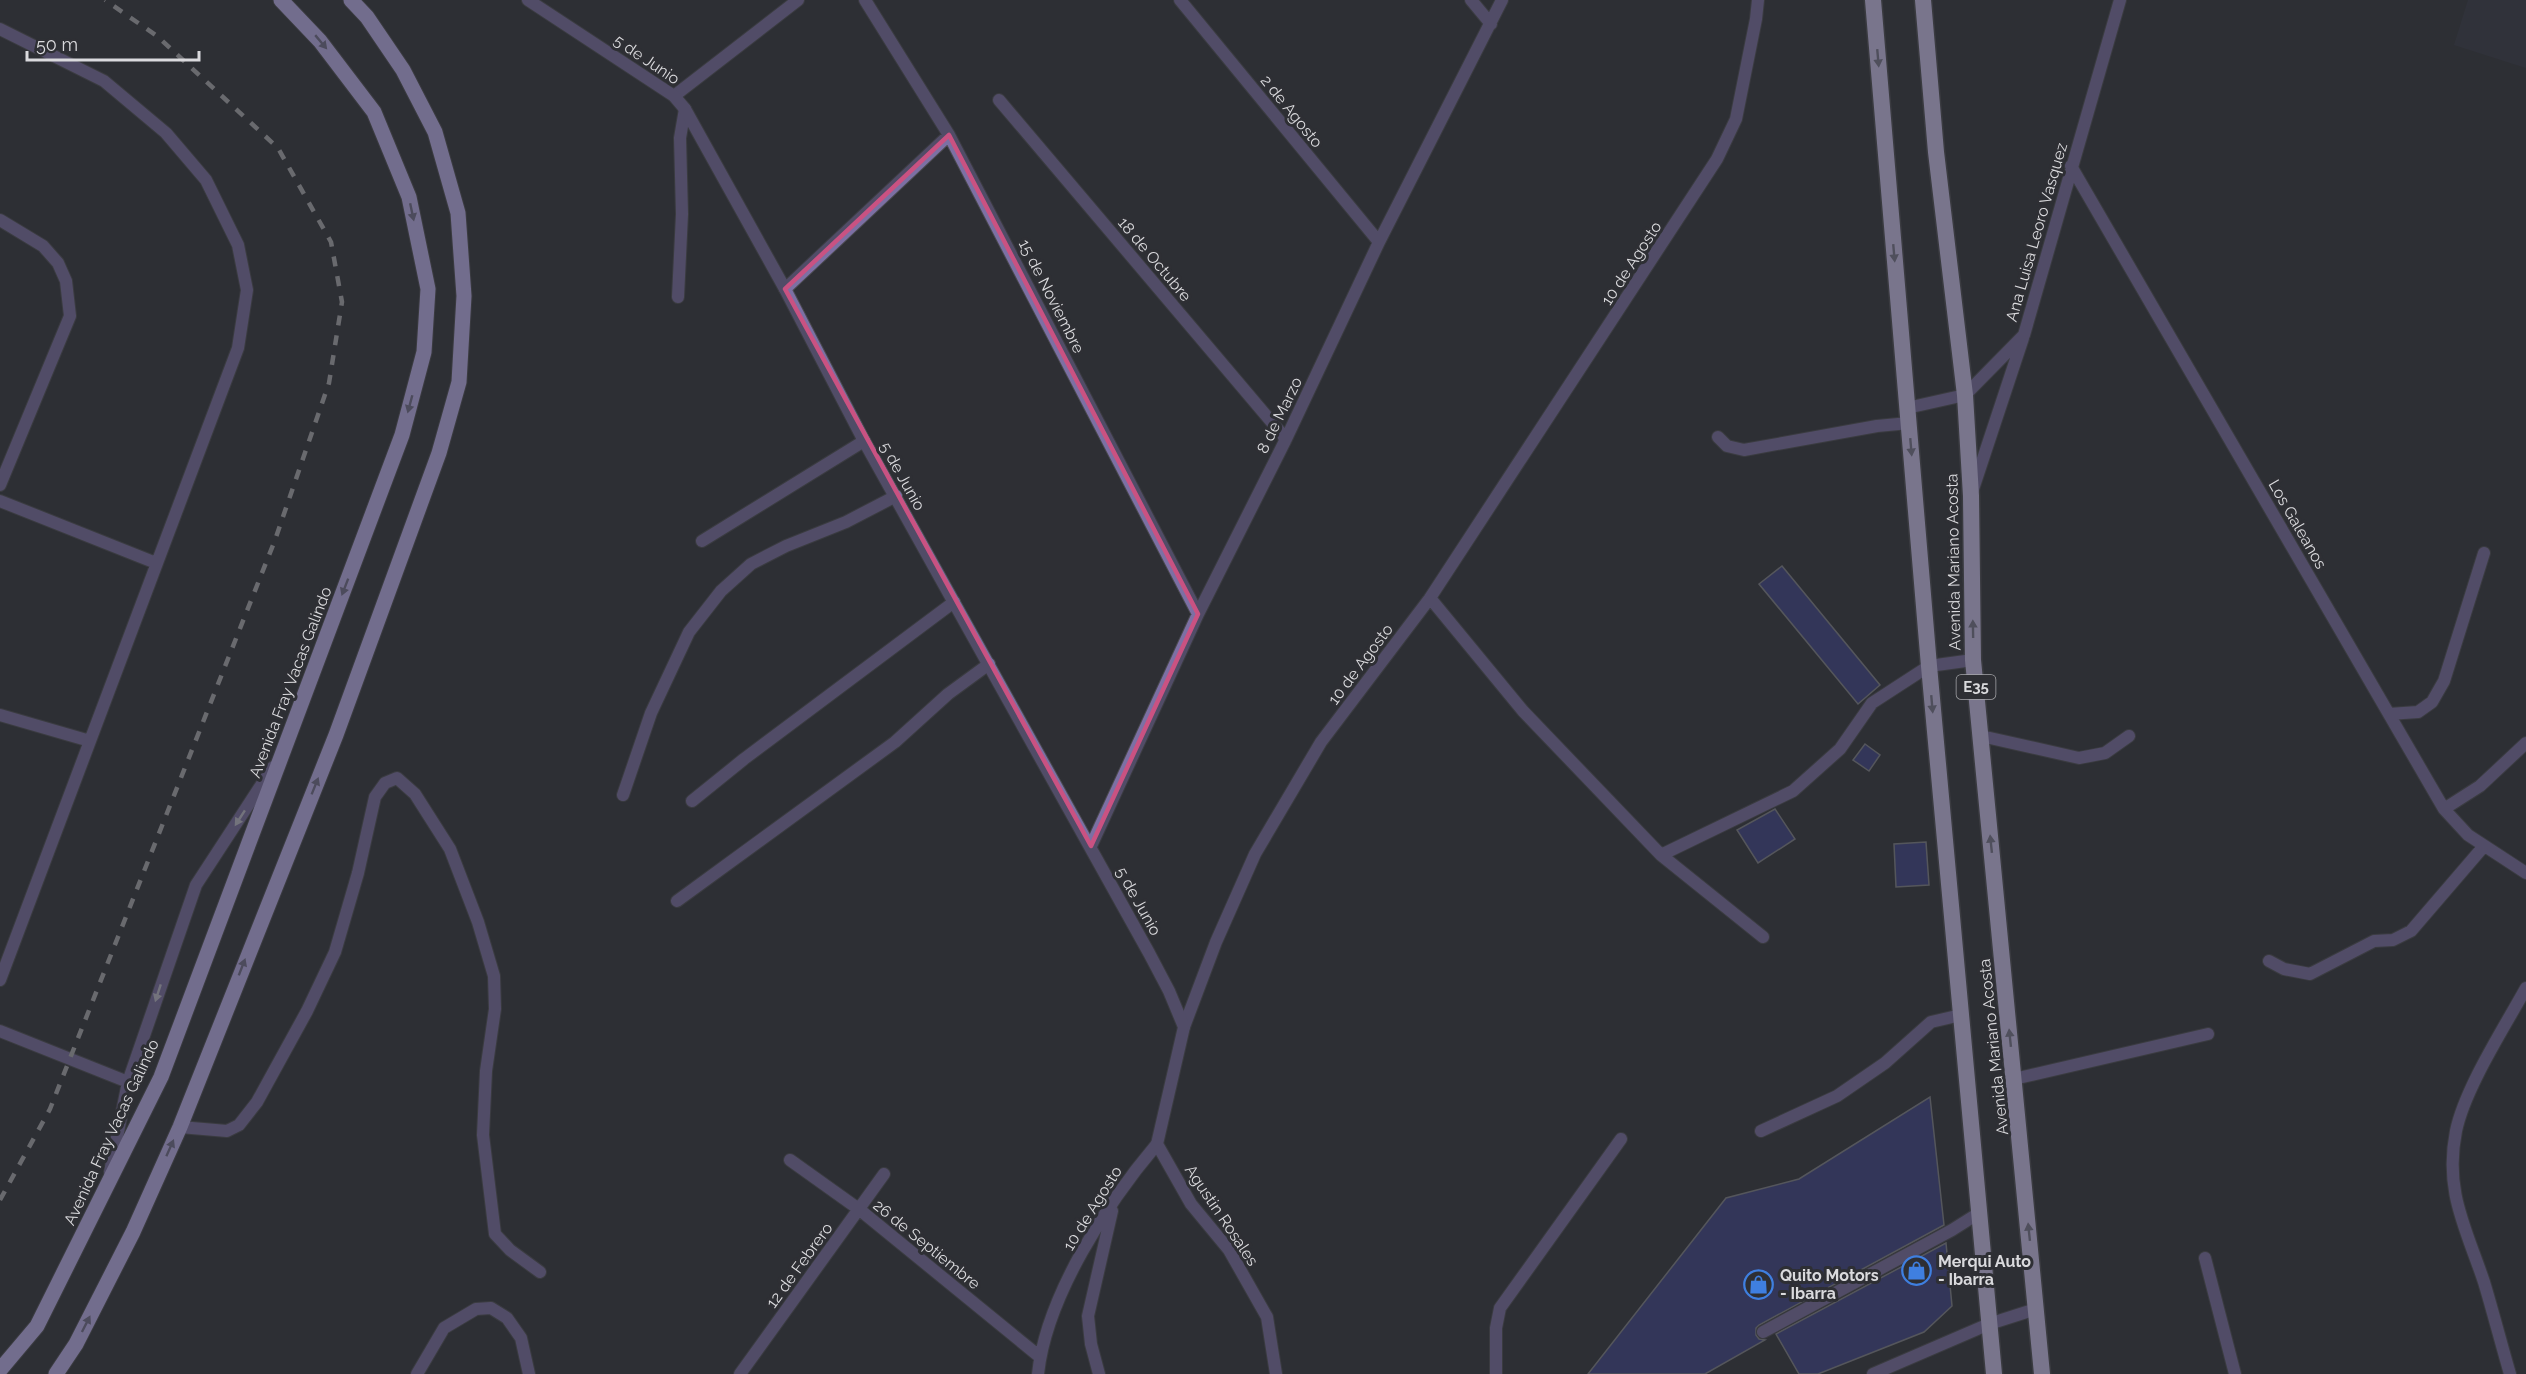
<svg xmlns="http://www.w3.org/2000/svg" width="2526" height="1374" viewBox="0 0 2526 1374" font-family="Raleway,sans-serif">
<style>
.built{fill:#343641}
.building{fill:#3a3f85;stroke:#84858b;stroke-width:1.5}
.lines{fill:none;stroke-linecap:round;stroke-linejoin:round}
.service-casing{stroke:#4a4a4f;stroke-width:14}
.minor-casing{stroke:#4a4a4f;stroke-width:14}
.tertiary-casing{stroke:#4a4a4f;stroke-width:14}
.primary-casing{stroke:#4a4a4f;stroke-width:17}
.trunk-casing{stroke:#4a4a4f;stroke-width:19}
.service{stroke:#7c70a4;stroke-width:12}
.minor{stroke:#7c70a4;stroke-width:12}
.tertiary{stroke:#7c70a4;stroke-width:12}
.primary{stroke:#c6b8f8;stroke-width:15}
.trunk{stroke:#d4caf7;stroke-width:16}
.rail{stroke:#b1b1b4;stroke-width:4.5;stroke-dasharray:10 10;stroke-linecap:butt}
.oneway{fill:#726d8c}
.oneway2{fill:#79758c}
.oneway3{fill:#c7c5d2}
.marked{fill:none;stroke:#c95282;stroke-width:4.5;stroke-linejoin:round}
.labels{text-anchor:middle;stroke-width:6;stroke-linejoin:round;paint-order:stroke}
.shield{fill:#2e2f34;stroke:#a6a7aa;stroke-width:1.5}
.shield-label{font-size:15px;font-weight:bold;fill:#dadadd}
.street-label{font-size:16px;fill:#dadadd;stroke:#2e2f34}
.poi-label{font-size:16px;font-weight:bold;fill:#dadadd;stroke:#2e2f34;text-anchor:start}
</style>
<rect width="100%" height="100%" fill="#2e2f34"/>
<path class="built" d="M2468,0H2526V68L2454,45Z"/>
<path class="building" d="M1782,566L1880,685L1858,704L1759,584Z
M1865,744L1880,755L1869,771L1853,760Z
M1775,809L1795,839L1758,863L1737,830Z
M1926,842L1929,885L1896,887L1894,844Z
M1930,1097L1944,1225L1759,1325L1756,1328V1335L1759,1339L1765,1340L1705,1374H1588L1726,1198L1799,1179Z
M1946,1243L1952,1306L1924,1332L1818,1374H1799L1776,1334Z"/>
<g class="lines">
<defs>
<path id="service" d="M678,297L682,214L680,138L685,109
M1718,437L1727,446L1744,450L1877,426L1909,423
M1981,736L2079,758L2105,753L2129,736
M128,1082L196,885L273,767
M180,1127L227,1131L239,1125L257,1102L307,1011L335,952L358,873L375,797L385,783L397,778L415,794L450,849L478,922L494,976L495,1009L486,1071L483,1135L495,1234L510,1250L540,1272
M1761,1131L1837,1096L1885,1063L1931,1022L1961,1015
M1763,1332L1952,1230L1979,1213"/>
<path id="minor" d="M865,0L949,135L1198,614
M1180,0L1379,242
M1471,0L1491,24
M0,29L104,81L166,133L206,180L238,245L247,290L238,348L0,980
M674,96L798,0
M999,100L1286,439
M2071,166L2444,809L2468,835L2526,873
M0,220L43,246L58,263L66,281L70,316L0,485
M785,289L949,135
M1907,408L1965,395L2024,335L2120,0
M1973,489L2023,338
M0,501L156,563
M702,541L864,441
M1430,598L1523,711L1661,855L1763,937
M2389,714L2418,712L2432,702L2444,681L2484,553
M0,715L90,741
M623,795L651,713L689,632L721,591L751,564L786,546L846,522L896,496
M692,801L744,759L954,602
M2444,809L2480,786L2526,743
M1091,846L1198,614L1286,439L1379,242L1502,0
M1661,855L1793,791L1840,749L1872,703L1929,666L1973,660
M677,901L895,742L948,694L989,664
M2269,961L2284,969L2310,974L2374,941L2393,940L2411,931L2484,846
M1184,1027L1216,942L1255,854L1321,742L1430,598L1717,159L1736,119L1756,19L1758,0
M0,1031L128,1082L110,1172
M2014,1079L2208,1034
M790,1160L860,1210L1040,1357
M2205,1258L2235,1374
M417,1374L444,1328L476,1309L491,1308L507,1318L521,1338L529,1374
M740,1374L884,1174
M1038,1374C1046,1297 1107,1203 1157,1144
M1099,1374L1091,1344L1088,1316L1112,1211
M1496,1374V1328L1500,1308L1621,1139
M1873,1374L1989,1324L2036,1309
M2510,1374C2501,1343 2493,1312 2484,1282C2466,1228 2444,1191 2456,1131C2465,1088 2504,1028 2526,988"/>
<path id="tertiary" d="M528,0L674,96L685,109L785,289L864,441L1149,953L1169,991L1184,1027L1157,1144L1191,1204L1229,1250L1267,1317L1276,1374"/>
<path id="primary" d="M0,1370L37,1326L161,1077L402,435L424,352L428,289L409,197L374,112L320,41L281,0
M56,1374L76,1344L133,1232L180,1127L336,735L439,453L459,382L464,296L458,213L435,132L403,70L367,17L351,0"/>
<path id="trunk" d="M1873,0L1929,666L1994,1374
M1923,0L1936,152L1965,395L1971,496L1973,660L2042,1374"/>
</defs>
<use href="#service" class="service-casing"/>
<use href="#minor" class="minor-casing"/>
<use href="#tertiary" class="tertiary-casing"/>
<use href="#primary" class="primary-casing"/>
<use href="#trunk" class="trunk-casing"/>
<use href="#service" class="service"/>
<use href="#minor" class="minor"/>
<use href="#tertiary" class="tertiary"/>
<use href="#primary" class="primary"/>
<use href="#trunk" class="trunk"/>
<path class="rail" d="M0,1200L50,1109L275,540L329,383L342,302L331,242L278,148L157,36L105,0"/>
</g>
<defs><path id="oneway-solid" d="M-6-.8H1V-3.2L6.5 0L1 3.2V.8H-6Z" transform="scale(1.5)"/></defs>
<g class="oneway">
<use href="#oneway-solid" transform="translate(321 42) rotate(50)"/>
<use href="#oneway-solid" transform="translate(412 212) rotate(78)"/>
<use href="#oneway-solid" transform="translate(410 404) rotate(105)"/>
<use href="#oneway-solid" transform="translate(345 587) rotate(111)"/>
<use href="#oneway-solid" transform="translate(315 786) rotate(-68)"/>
<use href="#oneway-solid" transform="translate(242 967) rotate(-69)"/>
<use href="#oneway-solid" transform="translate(170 1148) rotate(-66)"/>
<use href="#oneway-solid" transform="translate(86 1324) rotate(-63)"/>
</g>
<g class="oneway2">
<use href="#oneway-solid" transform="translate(1878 58) rotate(85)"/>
<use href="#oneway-solid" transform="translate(1894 253) rotate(85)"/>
<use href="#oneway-solid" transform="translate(1911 447) rotate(85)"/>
<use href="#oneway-solid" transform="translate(1973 629) rotate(-91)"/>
<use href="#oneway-solid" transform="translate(1932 704) rotate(85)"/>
<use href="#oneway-solid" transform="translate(1991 844) rotate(-96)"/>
<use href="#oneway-solid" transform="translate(2010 1038) rotate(-96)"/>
<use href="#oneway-solid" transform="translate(2029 1232) rotate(-96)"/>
</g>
<g class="oneway3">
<use href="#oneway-solid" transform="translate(240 818) rotate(123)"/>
<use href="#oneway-solid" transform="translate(158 993) rotate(108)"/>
</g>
<path d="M0 0H2526V1374H0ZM949,135L1198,614L1091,846L785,289Z" fill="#2e2f34" fill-opacity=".55" fill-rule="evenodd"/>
<path class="marked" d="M949,135L1198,614L1091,846L785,289Z"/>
<defs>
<symbol id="shop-ring" viewBox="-11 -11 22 22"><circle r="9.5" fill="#2e2f34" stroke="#3f7fe0" stroke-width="1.5"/><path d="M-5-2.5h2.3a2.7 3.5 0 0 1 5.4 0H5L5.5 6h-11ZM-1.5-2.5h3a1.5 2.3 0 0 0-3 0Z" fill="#3f7fe0"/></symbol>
</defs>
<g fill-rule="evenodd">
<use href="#shop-ring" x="1900" y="1254" width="33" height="33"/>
<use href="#shop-ring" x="1742" y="1268" width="33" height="33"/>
</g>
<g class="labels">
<rect class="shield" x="1956.5" y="675" width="39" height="24" rx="4.5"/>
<g class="shield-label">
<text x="1976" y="692">E35</text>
</g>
<g class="street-label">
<text transform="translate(647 59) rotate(34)" y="6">5 de Junio</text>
<text transform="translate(1292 111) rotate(51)" y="6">2 de Agosto</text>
<text transform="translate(2036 232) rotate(-74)" y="6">Ana Luisa Leoro Vasquez</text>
<text transform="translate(1155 259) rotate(50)" y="6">18 de Octubre</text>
<text transform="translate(1631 263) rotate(-57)" y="6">10 de Agosto</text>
<text transform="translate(1052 296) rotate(63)" y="6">15 de Noviembre</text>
<text transform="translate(1279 415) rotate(-64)" y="6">8 de Marzo</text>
<text transform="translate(903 476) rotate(61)" y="6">5 de Junio</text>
<text transform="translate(2298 524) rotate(60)" y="6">Los Galeanos</text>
<text transform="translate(1953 562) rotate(-91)" y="6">Avenida Mariano Acosta</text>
<text transform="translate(1360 664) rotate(-53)" y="6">10 de Agosto</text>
<text transform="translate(290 682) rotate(-69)" y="6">Avenida Fray Vacas Galindo</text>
<text transform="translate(1139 901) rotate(61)" y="6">5 de Junio</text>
<text transform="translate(1993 1047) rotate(-96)" y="6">Avenida Mariano Acosta</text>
<text transform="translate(111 1132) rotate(-65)" y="6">Avenida Fray Vacas Galindo</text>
<text transform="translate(1092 1208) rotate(-58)" y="6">10 de Agosto</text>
<text transform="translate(1222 1215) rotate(56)" y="6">Agustin Rosales</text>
<text transform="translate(927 1244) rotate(39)" y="6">26 de Septiembre</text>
<text transform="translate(799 1265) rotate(-54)" y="6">12 de Febrero</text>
</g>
<g class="poi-label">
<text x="1938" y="1267">Merqui Auto<tspan x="1938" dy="18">- Ibarra</tspan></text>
<text x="1780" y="1281">Quito Motors<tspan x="1780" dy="18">- Ibarra</tspan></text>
</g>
</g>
<path d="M27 51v9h172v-9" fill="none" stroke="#dadadd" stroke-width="3"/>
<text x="36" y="51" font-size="18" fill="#dadadd" stroke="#2e2f34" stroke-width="4.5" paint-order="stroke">50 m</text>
</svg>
